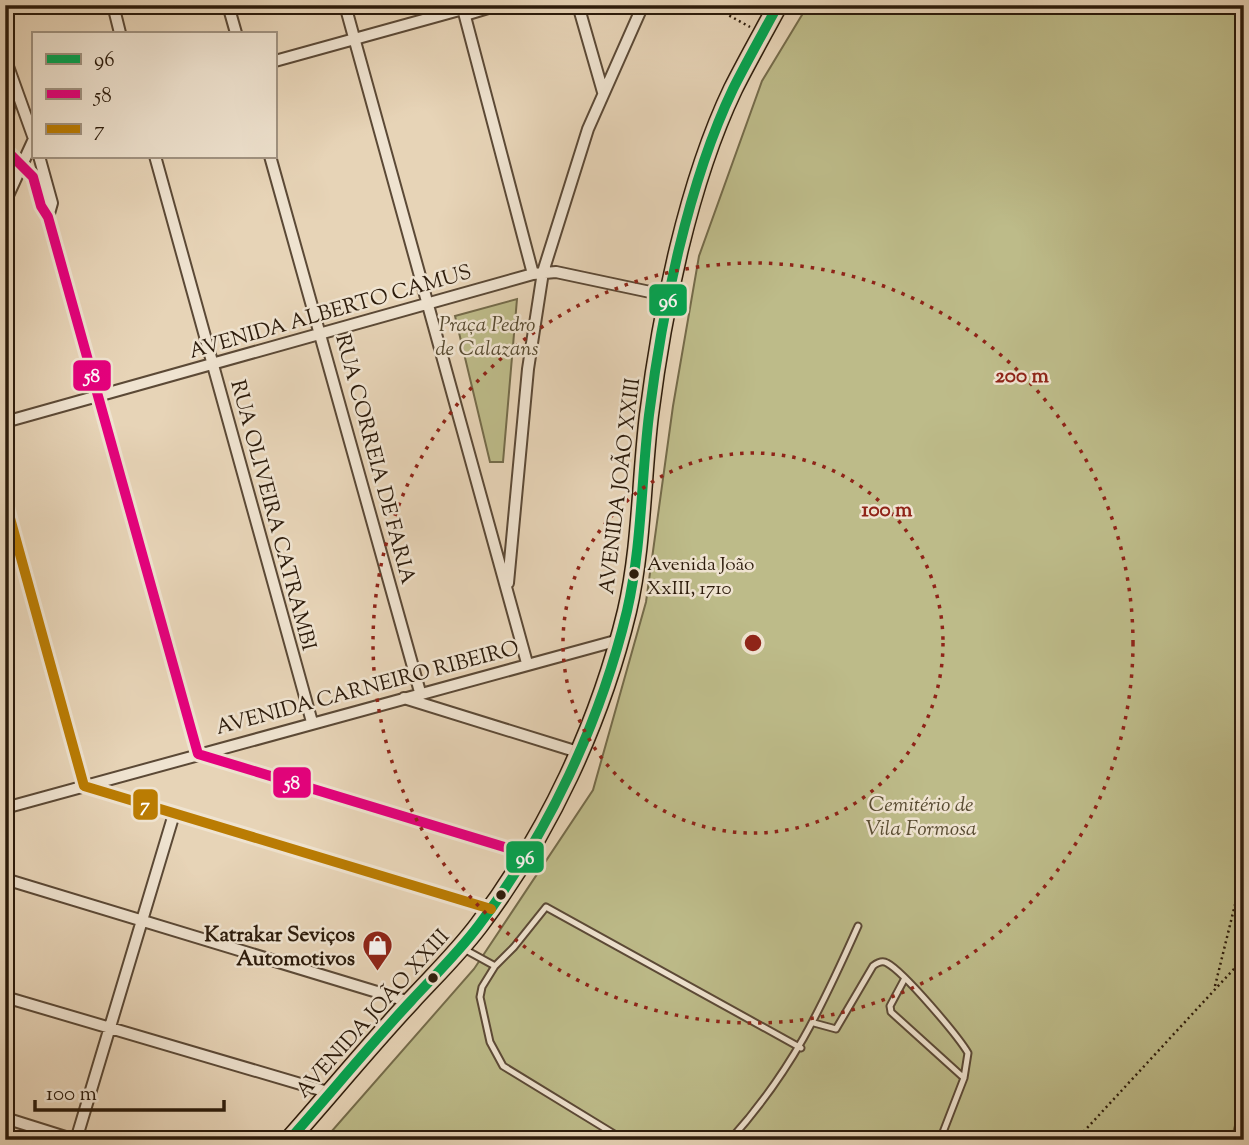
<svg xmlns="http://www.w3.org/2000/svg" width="1249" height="1145" viewBox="0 0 1249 1145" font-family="'Sorts Mill Goudy',serif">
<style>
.green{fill:#bdbb89;stroke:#746b4a;stroke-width:2}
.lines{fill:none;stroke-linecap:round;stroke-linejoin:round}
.lane-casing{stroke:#5b4936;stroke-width:9}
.street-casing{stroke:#5b4936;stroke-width:14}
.primary-casing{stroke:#2c1b0b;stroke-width:21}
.path{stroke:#2c1b0b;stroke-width:2.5;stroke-dasharray:2 3.5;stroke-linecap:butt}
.lane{stroke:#efe3d0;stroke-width:5}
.street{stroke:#efe3d0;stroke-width:10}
.primary{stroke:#e7d4b7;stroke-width:18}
.bus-1-casing{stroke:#efe3d0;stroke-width:16}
.bus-2-casing{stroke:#efe3d0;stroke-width:16}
.bus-3-casing{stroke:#efe3d0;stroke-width:16}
.bus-1{stroke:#00a651;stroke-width:10}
.bus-2{stroke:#e5007d;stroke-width:10}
.bus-3{stroke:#ba7c03;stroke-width:10}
.ring{fill:none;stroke:#8f2418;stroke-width:3.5;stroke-dasharray:3.5 7}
.bus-dot{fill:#2c1b0b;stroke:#efe3d0;stroke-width:2.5}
.labels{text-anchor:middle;stroke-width:5;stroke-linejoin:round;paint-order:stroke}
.bus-label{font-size:19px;fill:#2c1b0b;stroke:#efe3d0;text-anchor:start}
.street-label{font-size:21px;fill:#2c1b0b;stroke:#efe3d0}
.park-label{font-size:21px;font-style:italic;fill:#584b31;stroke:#efe3d0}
.poi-label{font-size:21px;font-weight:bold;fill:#2c1b0b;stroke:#efe3d0;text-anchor:end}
.centre{fill:#8f2418;stroke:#efe3d0;stroke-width:3.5}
.ring-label{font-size:21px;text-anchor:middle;font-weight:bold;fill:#8f2418;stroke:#efe3d0;stroke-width:5;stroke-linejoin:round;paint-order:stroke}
.line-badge{stroke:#efe3d0;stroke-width:2.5}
.badge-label{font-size:19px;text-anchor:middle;font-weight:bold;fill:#fff}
</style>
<rect width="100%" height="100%" fill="#e7d4b7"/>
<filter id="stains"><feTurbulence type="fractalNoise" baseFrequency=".00286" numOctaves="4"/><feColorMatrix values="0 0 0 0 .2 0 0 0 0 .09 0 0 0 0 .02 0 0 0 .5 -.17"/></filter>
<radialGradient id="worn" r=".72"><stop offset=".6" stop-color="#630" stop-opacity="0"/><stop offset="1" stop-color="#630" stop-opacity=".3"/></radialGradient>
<path class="green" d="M808,5H1244V1093L1231,1140H324L474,969L593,790L646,602L673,406L699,256L762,81Z
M517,299L503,462H490L455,316Z"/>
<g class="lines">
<defs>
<path id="lane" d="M464,949L495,966
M905,978L890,1006L891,1012L964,1078
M814,1023L836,1029L873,966C877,963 882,960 887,963C904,972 958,1036 968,1053L964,1078L940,1140
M624,1140L503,1066L490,1042L480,997L482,987L495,966L514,947L546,907L801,1048
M730,1140C792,1071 821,1009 858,926"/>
<path id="street" d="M113,5L120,33
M228,5L236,33
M345,5L527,663
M462,5L533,274
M578,5L603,92
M465,15L498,5
M5,58L33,136
M275,61L463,9
M6,150L33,177L41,206L48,217L198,754L527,854
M5,153L11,79
M39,156L52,203L48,217
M155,156L312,722
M270,156L420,692
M5,202L33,141
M5,422L533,274L556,272L669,296
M5,500L84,786L491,909
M508,583L528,369L543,272L588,129L643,5
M404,698L578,752
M5,808L619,640
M5,879L410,1002
M5,997L331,1093
M5,1118L75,1140
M76,1140L174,814"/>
<path id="primary" d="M289,1140C330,1094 369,1046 411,1001C434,976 458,953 479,925C548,834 600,723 627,611C642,546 641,481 649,415C662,312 688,183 733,89C747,61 763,33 778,5"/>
</defs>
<use href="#lane" class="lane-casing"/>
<use href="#street" class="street-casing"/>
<use href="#primary" class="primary-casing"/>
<path class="path" d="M710,5L750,27
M1215,986L1244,868
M1076,1140L1244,958"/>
<use href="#lane" class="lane"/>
<use href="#street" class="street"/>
<use href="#primary" class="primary"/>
<defs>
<path id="bus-1" d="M289,1140C330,1094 369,1046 411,1001C434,976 458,953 479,925C548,834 600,723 627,611C642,546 641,481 649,415C662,312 688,183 733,89C747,61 763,33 778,5"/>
<path id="bus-2" d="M6,150L33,177L41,206L48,217L198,754L527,854"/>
<path id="bus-3" d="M5,500L84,786L491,909"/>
</defs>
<use href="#bus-1" class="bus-1-casing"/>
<use href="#bus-2" class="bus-2-casing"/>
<use href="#bus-3" class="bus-3-casing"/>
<use href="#bus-1" class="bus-1"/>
<use href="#bus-2" class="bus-2"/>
<use href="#bus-3" class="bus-3"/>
</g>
<g class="ring">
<circle cx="753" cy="643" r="190"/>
<circle cx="753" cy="643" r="380"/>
</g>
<defs>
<symbol id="shop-pin" viewBox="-11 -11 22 30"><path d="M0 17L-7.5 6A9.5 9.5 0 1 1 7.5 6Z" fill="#8f2418" stroke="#efe3d0"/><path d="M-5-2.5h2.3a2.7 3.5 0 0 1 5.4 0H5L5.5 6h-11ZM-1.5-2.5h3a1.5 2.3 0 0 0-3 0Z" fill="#fff"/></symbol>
</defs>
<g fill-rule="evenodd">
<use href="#shop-pin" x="360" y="928" width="35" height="47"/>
</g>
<g class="bus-dot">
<circle cx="634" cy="574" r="6"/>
<circle cx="501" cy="895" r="6"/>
<circle cx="433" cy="978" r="6"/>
</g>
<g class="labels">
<g class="bus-label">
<text x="647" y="570">Avenida João<tspan x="647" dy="24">XxIII, 1710</tspan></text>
</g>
<g class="street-label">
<text transform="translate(330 311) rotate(-16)" y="7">AVENIDA ALBERTO CAMUS</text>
<text transform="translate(376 459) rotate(75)" y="7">RUA CORREIA DE FARIA</text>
<text transform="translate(619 486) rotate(-83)" y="7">AVENIDA JOÃO XXIII</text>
<text transform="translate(274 515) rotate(75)" y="7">RUA OLIVEIRA CATRAMBI</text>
<text transform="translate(367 687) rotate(-15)" y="7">AVENIDA CARNEIRO RIBEIRO</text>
<text transform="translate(372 1013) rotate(-48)" y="7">AVENIDA JOÃO XXIII</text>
</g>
<g class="park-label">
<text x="487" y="331">Praça Pedro<tspan x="487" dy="24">de Calazans</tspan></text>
<text x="921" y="811">Cemitério de<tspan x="921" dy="24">Vila Formosa</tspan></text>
</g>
<g class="poi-label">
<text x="355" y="941">Katrakar Seviços<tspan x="355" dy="24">Automotivos</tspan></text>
</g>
</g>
<circle cx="753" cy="643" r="10" class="centre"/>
<g class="ring-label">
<text x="1022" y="382">200 m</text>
<text x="887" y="516">100 m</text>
</g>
<g class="line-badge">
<rect x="648" y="283" width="40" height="34" rx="7" fill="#00a651"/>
<rect x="72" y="359" width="40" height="33" rx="7" fill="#e5007d"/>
<rect x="272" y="766" width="40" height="33" rx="7" fill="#e5007d"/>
<rect x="132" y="788" width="27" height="33" rx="7" fill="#ba7c03"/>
<rect x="505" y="840" width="40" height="34" rx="7" fill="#00a651"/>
</g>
<g class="badge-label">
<text x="668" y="307">96</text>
<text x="92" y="382">58</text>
<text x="292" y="789">58</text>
<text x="145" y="811">7</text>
<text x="525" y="864">96</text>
</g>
<rect width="1249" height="1145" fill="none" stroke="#e7d4b7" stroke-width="28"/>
<rect x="7" y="7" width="1235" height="1131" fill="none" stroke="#2c1b0b" stroke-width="3.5"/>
<rect x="14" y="14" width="1221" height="1117" fill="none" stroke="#2c1b0b" stroke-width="2"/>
<rect x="32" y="32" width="245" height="126" fill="#efe3d0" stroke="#a19381" stroke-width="2"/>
<rect x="46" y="54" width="35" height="10" fill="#00a651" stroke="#a19381" stroke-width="2"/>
<text x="94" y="66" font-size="21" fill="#2c1b0b">96</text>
<rect x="46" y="89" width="35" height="10" fill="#e5007d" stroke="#a19381" stroke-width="2"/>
<text x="94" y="102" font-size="21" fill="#2c1b0b">58</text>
<rect x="46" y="124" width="35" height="10" fill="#ba7c03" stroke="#a19381" stroke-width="2"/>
<text x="94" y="136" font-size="21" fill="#2c1b0b">7</text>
<path d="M35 1100v10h189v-10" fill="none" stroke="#2c1b0b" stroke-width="3.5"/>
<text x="46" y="1100" font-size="21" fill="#2c1b0b" stroke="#efe3d0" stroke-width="5" paint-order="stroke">100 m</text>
<rect width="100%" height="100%" filter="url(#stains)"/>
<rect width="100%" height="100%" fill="url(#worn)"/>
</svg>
